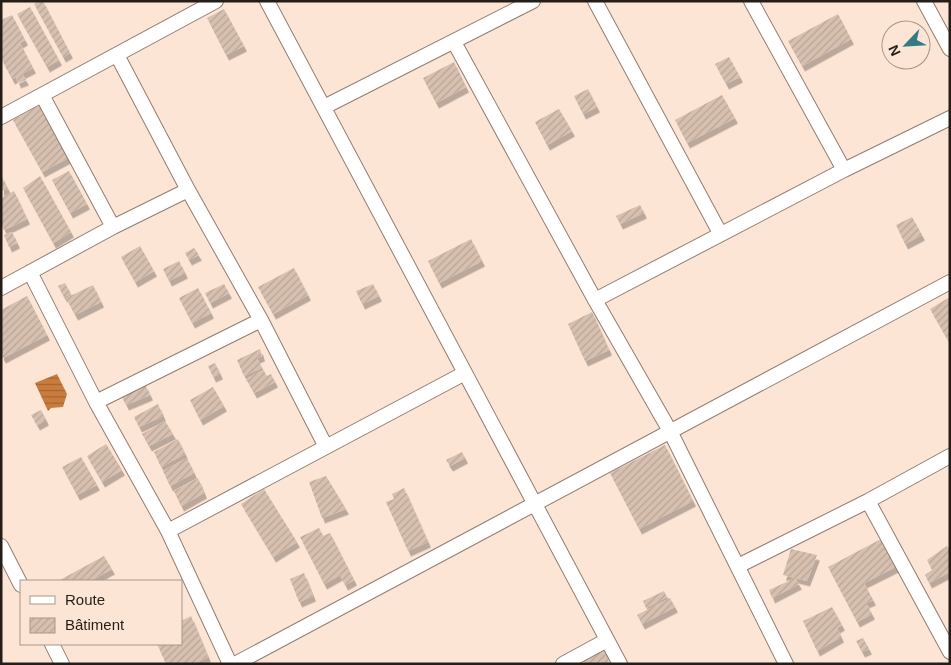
<svg xmlns="http://www.w3.org/2000/svg" width="951" height="665" viewBox="0 0 951 665" font-family="Arial,sans-serif">
<style>
.water{fill:url(#water-rules)}
.building{fill:url(#building-hatch);filter:url(#shadow)}
.lines{fill:none;stroke-linecap:round;stroke-linejoin:round}
.minor-casing{stroke:#937d6f;stroke-width:16}
.minor{stroke:#fff;stroke-width:14}
</style>
<defs>
<pattern id="water-rules" width="6" height="5" patternUnits="userSpaceOnUse" patternTransform="scale(1.25)"><rect width="6" height="5" fill="#ca7c3e"/><path d="M0 2.5h6" fill="none" stroke="#a46533"/></pattern>
<pattern id="building-hatch" width="6" height="6" patternUnits="userSpaceOnUse" patternTransform="scale(1.25)"><rect width="6" height="6" fill="#d7c0b0"/><path d="M-1 1l2-2M0 6l6-6M5 7l2-2" fill="none" stroke="#b8a597"/></pattern>
<filter id="shadow"><feDropShadow dx="3" dy="5.5" stdDeviation="0" flood-color="#0004"/></filter>
</defs>
<rect width="100%" height="100%" fill="#fde5d5"/>
<path class="water" d="M57,374L67,394L63,407L51,408L48,411L35,383Z"/>
<path class="building" d="M39,1H43L70,53L63,57L34,4Z
M30,7L59,60L47,67L17,14Z
M224,9L244,46L226,55L207,18Z
M838,14L851,39L802,66L788,41Z
M12,15L25,40L20,43L33,68L12,79L1,58V20Z
M729,57L740,77L726,84L715,64Z
M454,62L466,87L436,103L423,78Z
M23,75L26,80L18,83L16,78Z
M588,89L597,107L583,114L574,96Z
M722,95L735,118L687,143L675,120Z
M42,104L70,157L42,172L13,120Z
M559,109L572,131L547,145L535,122Z
M69,171L87,204L70,213L52,180Z
M1,175L8,189L1,191Z
M40,176L71,232L53,243L23,188Z
M14,191L27,219L4,230L1,223V198Z
M640,205L644,213L620,224L616,216Z
M912,217L922,235L905,244L896,225Z
M12,232L17,243L9,247L4,235Z
M471,239L482,261L439,283L428,261Z
M140,246L154,271L135,282L121,257Z
M194,248L199,255L189,260L185,253Z
M179,261L185,273L169,281L163,269Z
M294,268L308,295L273,314L258,287Z
M65,283L71,294L64,297L58,286Z
M224,284L229,293L210,303L205,293Z
M373,284L379,296L362,304L356,291Z
M93,285L101,302L75,315L66,298Z
M198,288L211,313L192,323L179,298Z
M27,296L47,335L3,358L1,355V310Z
M950,297V344L930,309Z
M592,312L609,350L585,361L568,324Z
M260,349L262,356L257,358L262,368L244,376L237,360Z
M215,363L220,374L213,377L208,366Z
M263,370L267,376L271,374L275,382L254,393L246,379Z
M145,384L150,395L126,405L121,395Z
M213,387L224,406L200,420L190,400Z
M158,404L163,416L139,427L134,417Z
M41,410L46,420L37,425L31,415Z
M165,421L173,434L149,446L142,434Z
M178,439L185,454L161,467L154,452Z
M106,444L122,470L102,482L87,456Z
M665,445L693,501L639,529L610,473Z
M462,452L465,458L450,466L446,460Z
M81,457L97,485L77,495L62,467Z
M187,458L194,473L170,486L163,471Z
M326,476L346,509L322,518L309,482Z
M198,478L204,493L181,506L174,491Z
M404,488L428,542L408,551L386,502L394,499L392,494Z
M264,489L297,542L273,557L241,504Z
M319,528L323,536L330,533L354,580L345,585L340,575L324,584L300,537Z
M881,539L896,567L864,583L873,600L866,603L872,614L857,622L828,567Z
M947,546L950,550V572L929,583L925,575L932,570L927,560Z
M791,549L817,555L807,581L795,578L799,584L772,598L769,590L795,578L783,575Z
M104,556L112,569L90,581H58Z
M304,573L313,596L299,602L290,579Z
M664,591L667,597L646,608L643,601Z
M670,598L675,607L642,624L637,615Z
M832,607L842,625L837,628L841,637L817,651L803,621Z
M191,616L208,657L193,664H166L157,644H181V621Z
M863,638L869,649L862,652L856,641Z
M606,646L608,653L605,654L610,664H585L582,657Z"/>
<g class="lines">
<defs>
<path id="minor" d="M267,1L620,664
M595,1L720,233
M751,1L844,170
M924,1L950,49
M454,42L595,300L670,431L786,664
M117,55L188,190L261,320L326,447
M42,95L113,227
M324,107L533,1
M1,117L216,1
M30,272L96,402L168,531L230,664
M1,288L113,227L188,190
M595,300L844,170L950,118
M96,402L261,320
M868,501L950,652
M168,531L465,373
M1,546L21,585
M738,566L868,501L950,456
M52,644L62,664
M235,664L950,282
M563,664L607,640"/>
</defs>
<use href="#minor" class="minor-casing"/>
<use href="#minor" class="minor"/>
</g>
<rect width="951" height="665" fill="none" stroke="#251d17" stroke-width="5"/>
<rect x="20" y="580" width="162" height="65" fill="#fde5d5" stroke="#a79589"/>
<rect x="30" y="596" width="25" height="8" fill="#ffffff" stroke="#a79589"/>
<text x="65" y="605" font-size="15" fill="#251d17">Route</text>
<rect x="30" y="618" width="25" height="15" fill="url(#building-hatch)" stroke="#a79589"/>
<text x="65" y="630" font-size="15" fill="#251d17">Bâtiment</text>
<g transform="translate(906 45) rotate(245)"><circle r="24" fill="#fde5d5" stroke="#a79589"/>
<path d="M0-4L9 19L0 12L-9 19Z" fill="#347c85"/>
<text y="-8" font-size="14" font-weight="bold" text-anchor="middle" fill="#251d17">N</text>
</g>
</svg>
